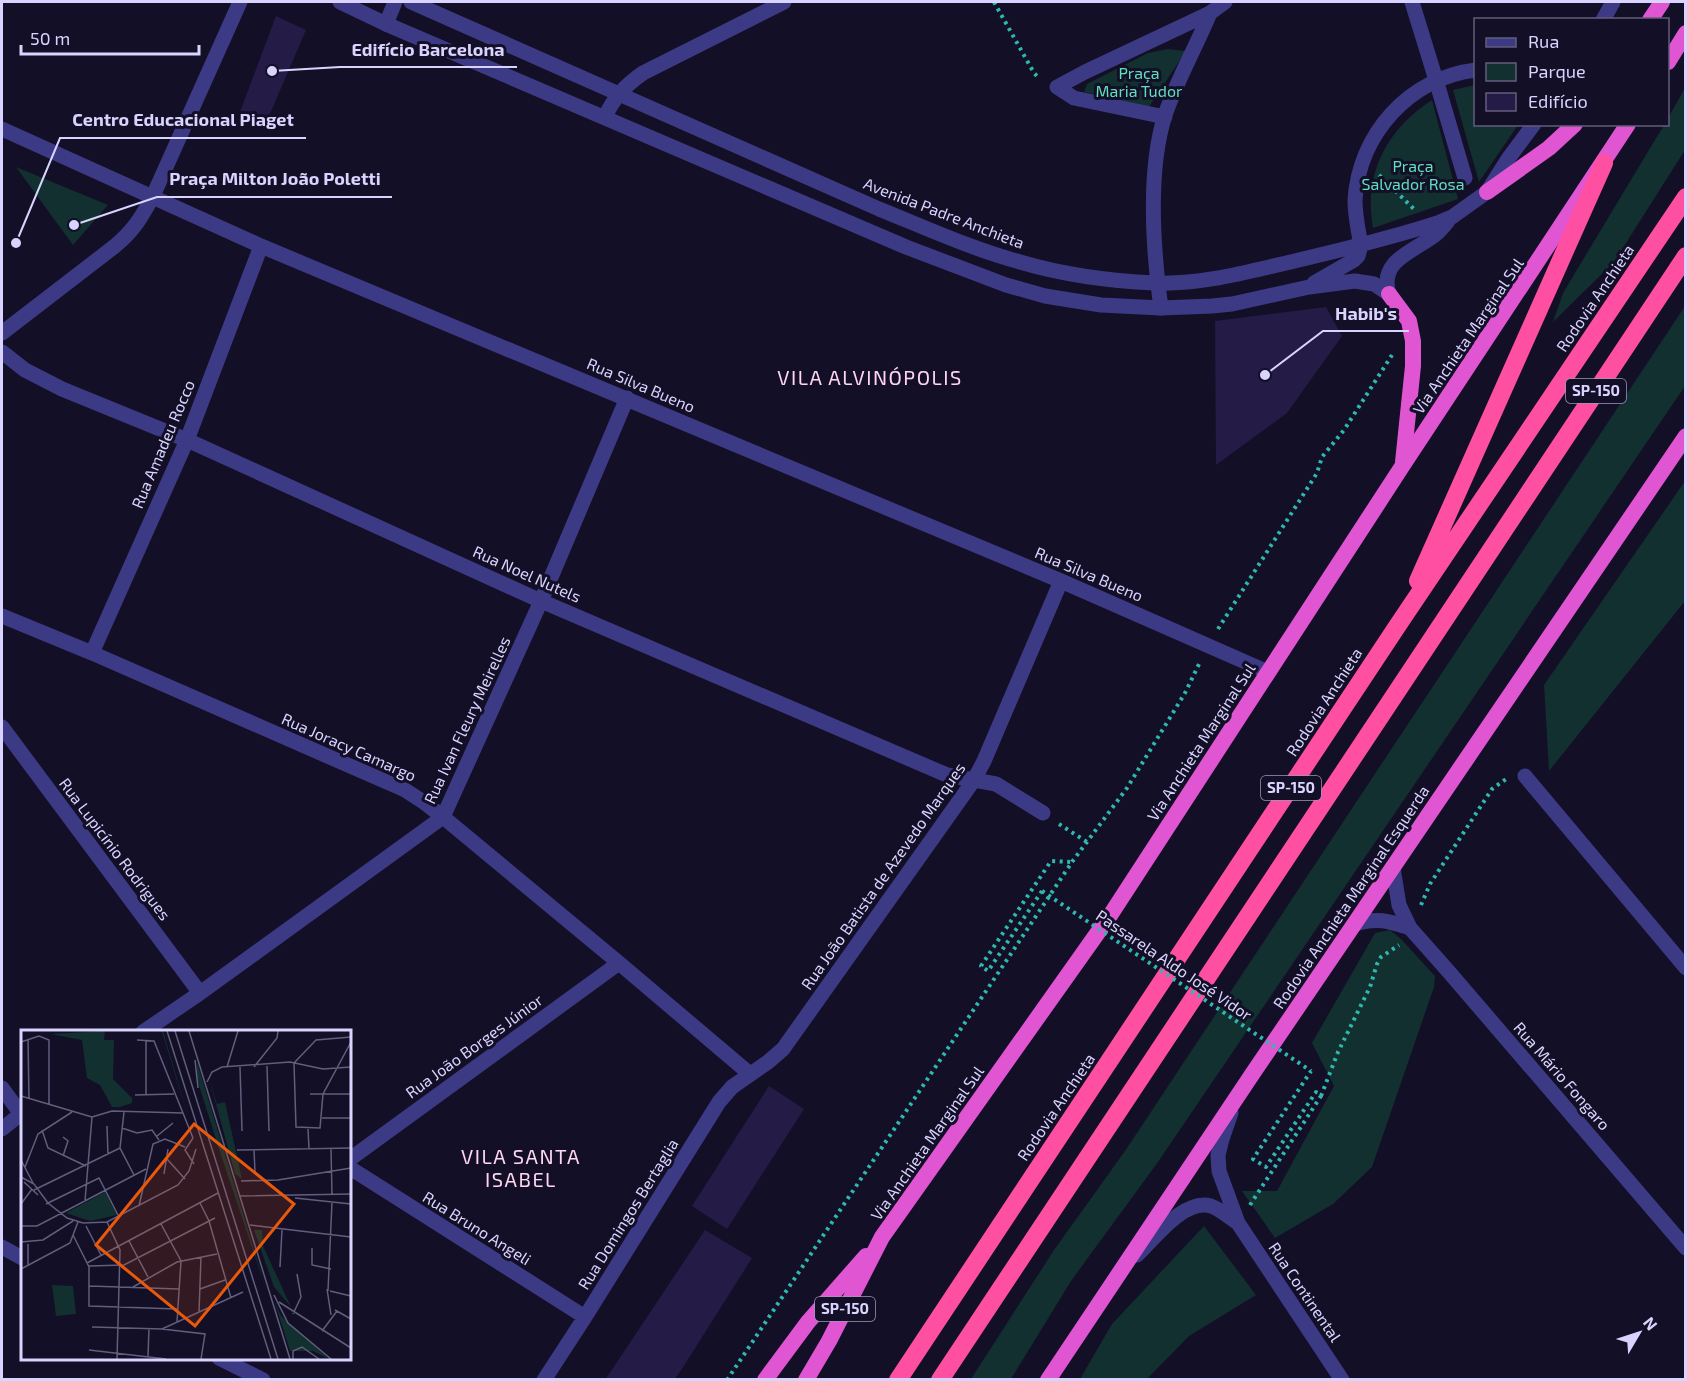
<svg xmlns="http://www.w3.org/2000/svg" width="1687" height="1381" viewBox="0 0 1687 1381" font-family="'Exo 2',sans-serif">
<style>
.green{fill:#12302f}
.building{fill:#241b47}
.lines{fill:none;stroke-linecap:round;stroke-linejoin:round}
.path{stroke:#2fb8b0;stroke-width:4;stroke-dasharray:3 4.5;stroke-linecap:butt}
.service{stroke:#3d3a85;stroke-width:15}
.minor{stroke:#3d3a85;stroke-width:15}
.tertiary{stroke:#3d3a85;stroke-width:15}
.trunk{stroke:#e055d1;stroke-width:16}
.motorway{stroke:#ff4fa3;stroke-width:18}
.path-bridge{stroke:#2fb8b0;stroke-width:4;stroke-dasharray:3 4.5;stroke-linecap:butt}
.labels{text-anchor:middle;stroke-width:6;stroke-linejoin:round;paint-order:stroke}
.shield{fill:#130f26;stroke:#9e99be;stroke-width:1.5}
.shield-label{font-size:15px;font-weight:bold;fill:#d9d4ff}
.park-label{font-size:16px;fill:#5fe0c0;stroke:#130f26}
.street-label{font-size:16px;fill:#d9d4ff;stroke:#130f26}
.quarter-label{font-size:20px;letter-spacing:1.5px;fill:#ffd6f0;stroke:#130f26}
.inset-road{fill:none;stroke:#625e7d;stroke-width:1.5}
.view{fill:#e8590c;fill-opacity:0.15;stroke:#e8590c;stroke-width:3}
.inset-edge{fill:none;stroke:#d9d4ff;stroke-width:3}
.leader{fill:none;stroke:#d9d4ff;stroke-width:2}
.callout-dot{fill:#d9d4ff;stroke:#130f26;stroke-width:2}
.callout-label{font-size:18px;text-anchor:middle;font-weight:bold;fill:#d9d4ff;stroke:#130f26;stroke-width:6;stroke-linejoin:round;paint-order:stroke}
</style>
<rect width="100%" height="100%" fill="#130f26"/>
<path class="green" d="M1168,49L1186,51L1149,107L1084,92L1087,84L1148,53Z
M1475,85L1476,124L1518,125L1479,182L1453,90Z
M1685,88V150L1614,262L1553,322L1563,293L1664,125L1668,124V118Z
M1432,100L1458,199L1373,228C1363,174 1387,129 1432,100Z
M16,167L108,205L73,245Z
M1685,306V386L1158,1162L1071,1281L1011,1379H971L1054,1250L1125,1151Z
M1685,481V601L1549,771L1544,685Z
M1390,930L1401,939L1435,976L1434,987L1372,1167L1333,1204L1275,1238L1242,1191H1277L1334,1086L1312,1043L1375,933Z
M1204,1226L1256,1295L1189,1336L1147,1379H1080L1112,1324Z"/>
<path class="building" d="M276,16L306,30L266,123L240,112Z
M1326,307L1342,336L1287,413L1216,465L1215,321Z
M769,1086L804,1109L727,1229L692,1206Z
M705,1230L752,1258L682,1369L674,1380H605Z"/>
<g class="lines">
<path class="path" d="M994,2L1034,73L1040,79
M1379,175L1416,211
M1218,629L1317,473L1322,457L1344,430L1392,355
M1059,824L1087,842
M1042,891L988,971L981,966L1051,861L1072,862
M1421,905L1430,884L1492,789L1506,779
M1321,1096L1338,1052L1370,987L1377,964L1381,957L1399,945
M1250,1205L1321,1096L1316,1092L1266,1167L1253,1159L1311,1071
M727,1380L1072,862L1127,788L1185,693L1200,662"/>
<path class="service" d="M1436,80L1465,178"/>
<path class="minor" d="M1412,2L1436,80
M386,24L395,2
M605,117C614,97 626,85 643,73L784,2
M1165,117L1074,98L1057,87L1085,72L1210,13L1225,2
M2,129L261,246L1061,581L1268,672
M1361,245C1358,230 1355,215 1355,200C1359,134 1409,78 1476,70
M1161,308C1153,249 1147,172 1165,115C1177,80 1196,47 1210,13
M2,352L25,370L62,389L187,440L541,601L947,775L996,784L1043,813
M2,616L92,653L405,790L425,803L443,817L619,963L750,1074
M92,653L187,440L261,246
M2,727L200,993
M1525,776L1686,968
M1393,868L1399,905L1410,928L1449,972L1686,1248
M1355,924C1377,917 1389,921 1410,928
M143,1032L200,993L443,817L541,601L627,398
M2,1088L21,1114
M2,1129L22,1113
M350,1159L619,963
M350,1168L585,1317
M2,1247L22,1258
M219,1358L263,1380
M544,1380L585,1317L719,1102L732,1087L768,1062L783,1049L974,780L984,761L1061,581"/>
<path class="tertiary" d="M340,2L386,24L906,247L1006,285L1045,296L1101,305L1161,308L1212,306L1232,304L1309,287L1355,281L1374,284L1389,294
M411,2L879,209C926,228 972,249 1020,262C1064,275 1110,281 1155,283C1202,285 1250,271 1295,261C1344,249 1392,238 1440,222L1452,217L1487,192L1508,159L1534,124
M1603,20L1613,2
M1314,283L1354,260L1358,256L1361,245
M1389,294C1378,260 1415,251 1435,235C1440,231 1444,226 1448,221
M2,333L115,246C134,230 141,218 153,196L240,2
M1231,1113L1222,1139L1218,1155L1219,1171L1238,1223L1342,1380
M1137,1255C1154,1239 1184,1198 1211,1206C1220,1209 1230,1218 1238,1223"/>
<path class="trunk" d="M1650,20L1662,2
M1668,62L1686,33
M1487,192L1549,148L1575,124
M1389,294L1409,321L1413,341V366L1403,462
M765,1380L808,1322L866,1256
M806,1380L829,1341L882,1237L1111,914L1403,465L1628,124
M1048,1380L1253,1073L1686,436"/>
<path class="motorway" d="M1418,581L1604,163
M898,1380L1398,625L1686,197
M940,1380L1686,256"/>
<path class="path-bridge" d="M1042,891L1311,1071"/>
</g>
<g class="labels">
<g class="shield">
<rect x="1566" y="379" width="60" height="24" rx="4.5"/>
<rect x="1261" y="776" width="60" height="24" rx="4.5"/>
<rect x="815" y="1297" width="60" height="24" rx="4.5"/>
</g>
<g class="shield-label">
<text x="1596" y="396">SP-150</text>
<text x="1291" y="793">SP-150</text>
<text x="845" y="1314">SP-150</text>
</g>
<g class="park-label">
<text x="1139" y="79">Praça<tspan x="1139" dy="18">Maria Tudor</tspan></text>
<text x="1413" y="172">Praça<tspan x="1413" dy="18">Salvador Rosa</tspan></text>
</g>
<g class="street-label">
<text transform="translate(944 213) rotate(21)" y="6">Avenida Padre Anchieta</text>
<text transform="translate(1595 298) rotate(-56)" y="6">Rodovia Anchieta</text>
<text transform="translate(1468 336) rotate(-56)" y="6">Via Anchieta Marginal Sul</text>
<text transform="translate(641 385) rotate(23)" y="6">Rua Silva Bueno</text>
<text transform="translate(163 444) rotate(-67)" y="6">Rua Amadeu Rocco</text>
<text transform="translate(527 574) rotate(24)" y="6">Rua Noel Nutels</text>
<text transform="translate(1089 574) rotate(23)" y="6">Rua Silva Bueno</text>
<text transform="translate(1324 702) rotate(-57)" y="6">Rodovia Anchieta</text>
<text transform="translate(467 720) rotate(-65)" y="6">Rua Ivan Fleury Meirelles</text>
<text transform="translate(1201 742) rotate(-57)" y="6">Via Anchieta Marginal Sul</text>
<text transform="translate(349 747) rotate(24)" y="6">Rua Joracy Camargo</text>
<text transform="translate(115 849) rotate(53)" y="6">Rua Lupicínio Rodrigues</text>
<text transform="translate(883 876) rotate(-55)" y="6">Rua João Batista de Azevedo Marques</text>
<text transform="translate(1351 897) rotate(-56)" y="6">Rodovia Anchieta Marginal Esquerda</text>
<text transform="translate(1174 965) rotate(34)" y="6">Passarela Aldo José Vidor</text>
<text transform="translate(474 1046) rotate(-36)" y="6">Rua João Borges Júnior</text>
<text transform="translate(1562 1076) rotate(49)" y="6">Rua Mário Fongaro</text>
<text transform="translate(1056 1107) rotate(-56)" y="6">Rodovia Anchieta</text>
<text transform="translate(927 1143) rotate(-55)" y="6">Via Anchieta Marginal Sul</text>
<text transform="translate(628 1214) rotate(-58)" y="6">Rua Domingos Bertaglia</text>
<text transform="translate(477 1228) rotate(32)" y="6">Rua Bruno Angeli</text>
<text transform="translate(1305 1292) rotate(56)" y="6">Rua Continental</text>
</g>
<g class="quarter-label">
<text x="870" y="385">VILA ALVINÓPOLIS</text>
<text x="521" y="1164">VILA SANTA<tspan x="521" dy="23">ISABEL</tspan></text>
</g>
</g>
<g transform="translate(21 1030)">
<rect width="330" height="330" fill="#130f26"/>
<path d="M84,1L83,10H93L92,49L111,68V73L99,77H91L79,55L66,48L61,10L30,4ZM138,1H142L169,93L141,2ZM176,32L245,259L198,119L176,49ZM188,48L196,74L204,72L221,149L214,144ZM84,162L96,185L69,191L45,183ZM233,200H241L242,216L270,277L253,257ZM31,255L52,256L55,284L35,286ZM253,270L260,286L308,329L292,321H269Z" fill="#12302f"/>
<path class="inset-road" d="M146,1L250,329M154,1L257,329M168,1L269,329M7,9L8,69M116,10L133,11L172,108M125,10V64M0,12L18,6L28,10V75M174,30L177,58M273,33L275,97L299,98L302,64L330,12M273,33L295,10L330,7M246,36L248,101M206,37L217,1M219,37L221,101M233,37L256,8L257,1M186,52L191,42L201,37L269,32L302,39L330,37M289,64H330M114,65L153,64M0,66L71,87M103,82L99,118L113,145M71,87L91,81L162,83M301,88H330M86,96L87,125M101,98L116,103L131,100L138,110M287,99L288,119M21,100L27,118L65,136M136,106L152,93M172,108L164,120L173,134M310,119L311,165M216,120L330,118M233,120L234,142M42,126L47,111L42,107M146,129L164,149M0,130L12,153M4,137L17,104L51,82M143,144L147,119M0,147L13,154L27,173L46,188L62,193L86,192L157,155L168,141L175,119M220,151L257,150L330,138M3,152L17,165M13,160L99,118M219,166L330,164M274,168L330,174M64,171L71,87M179,173L188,191L210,268M0,174L11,159M25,174L78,148L98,187M118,176L132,114L144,109L164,117M86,192L99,220L96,329M140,194L160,231L156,292M229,195L330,207M0,196H16L125,139M65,196L80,225M52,205L68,237V276L156,279M108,211L127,247M0,212L22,210L52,191M291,218V235L310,239M66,233L197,163M7,235V214M68,236L103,235L194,188M259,237L261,200M0,239L49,213L57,192M68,256L158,259M112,257L156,232L196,224M179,259L204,250M306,259L310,285M307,261L311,172M309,261L330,266M253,265L267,293L310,329M258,272L330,318M314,280L330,289M178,282L180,227M272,284L280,267L276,244M71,297L141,299L222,262M141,299L184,304L180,329M301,301L316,281M68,320L145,329M127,326L128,298M272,329V321L281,317L298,329"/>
<path class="view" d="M173,94L273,174L174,296L75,215Z"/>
<rect width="330" height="330" class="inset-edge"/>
</g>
<path class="leader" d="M272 71L340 67H517M16 243L60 138H306M74 225L157 197H392M1265 375L1323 331H1409"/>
<g class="callout-dot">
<circle cx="272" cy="71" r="6"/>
<circle cx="16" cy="243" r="6"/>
<circle cx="74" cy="225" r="6"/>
<circle cx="1265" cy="375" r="6"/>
</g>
<g class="callout-label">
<text x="428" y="56">Edifício Barcelona</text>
<text x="183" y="126">Centro Educacional Piaget</text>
<text x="275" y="185">Praça Milton João Poletti</text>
<text x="1366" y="320">Habib's</text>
</g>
<rect width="1687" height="1381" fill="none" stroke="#d9d4ff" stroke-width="6"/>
<rect x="1474" y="18" width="195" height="108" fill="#130f26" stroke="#625e7d" stroke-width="1.5"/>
<rect x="1486" y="38" width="30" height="9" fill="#3d3a85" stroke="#625e7d" stroke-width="1.5"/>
<text x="1528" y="48" font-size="18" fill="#d9d4ff">Rua</text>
<rect x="1486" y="63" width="30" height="18" fill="#12302f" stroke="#625e7d" stroke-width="1.5"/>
<text x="1528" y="78" font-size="18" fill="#d9d4ff">Parque</text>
<rect x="1486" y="93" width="30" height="18" fill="#241b47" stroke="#625e7d" stroke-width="1.5"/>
<text x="1528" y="108" font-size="18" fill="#d9d4ff">Edifício</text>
<g transform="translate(1639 1333) rotate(51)" stroke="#130f26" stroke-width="4.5" paint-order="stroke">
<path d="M0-4.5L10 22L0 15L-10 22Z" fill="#d9d4ff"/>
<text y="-9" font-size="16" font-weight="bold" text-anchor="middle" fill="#d9d4ff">N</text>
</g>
<path d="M21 45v9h178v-9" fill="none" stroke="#d9d4ff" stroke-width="3"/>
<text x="30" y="45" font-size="18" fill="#d9d4ff" stroke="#130f26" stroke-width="4.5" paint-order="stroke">50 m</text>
</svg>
